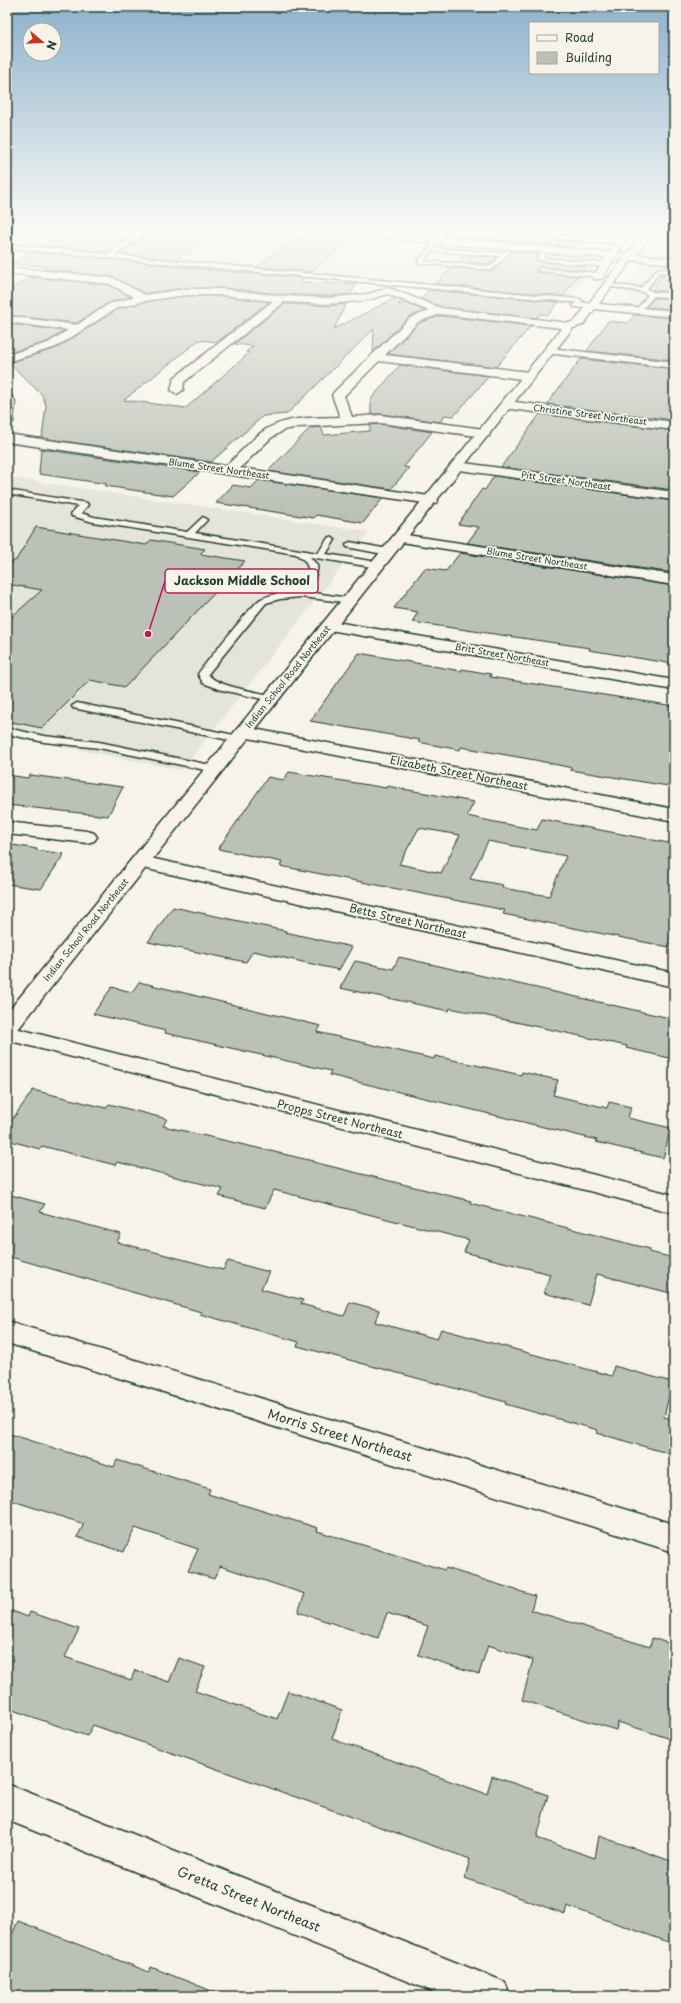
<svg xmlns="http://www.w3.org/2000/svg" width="681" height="2003" viewBox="0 0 681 2003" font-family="'Playpen Sans',sans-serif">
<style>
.built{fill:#e5e4d9}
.building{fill:#bbc1b6;stroke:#1f3d34;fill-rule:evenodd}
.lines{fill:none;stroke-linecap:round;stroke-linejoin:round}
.service-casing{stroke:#1f3d34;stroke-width:3}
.minor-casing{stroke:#1f3d34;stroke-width:3}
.tertiary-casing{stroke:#1f3d34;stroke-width:3}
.secondary-casing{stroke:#1f3d34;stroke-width:3}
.service{fill:#f7f3e8;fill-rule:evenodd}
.minor{fill:#f7f3e8;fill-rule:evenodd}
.tertiary{fill:#f7f3e8;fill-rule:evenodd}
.secondary{fill:#f7f3e8;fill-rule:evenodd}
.labels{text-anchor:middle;stroke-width:3.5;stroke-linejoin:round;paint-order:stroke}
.far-street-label{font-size:9px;fill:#1f3d34;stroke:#f7f3e8}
.street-label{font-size:11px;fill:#1f3d34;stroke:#f7f3e8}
.near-street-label{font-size:13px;fill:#1f3d34;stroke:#f7f3e8}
.leader{fill:none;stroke:#c2185b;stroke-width:1.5}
.callout-dot{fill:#c2185b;stroke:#f7f3e8;stroke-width:1.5}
.callout{fill:#f7f3e8;stroke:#c2185b;stroke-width:1.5}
.callout-label{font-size:12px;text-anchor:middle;font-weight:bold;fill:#1f3d34}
</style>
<rect width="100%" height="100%" fill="#f7f3e8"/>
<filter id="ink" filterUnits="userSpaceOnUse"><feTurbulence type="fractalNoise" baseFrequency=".025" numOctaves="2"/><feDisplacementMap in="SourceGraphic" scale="8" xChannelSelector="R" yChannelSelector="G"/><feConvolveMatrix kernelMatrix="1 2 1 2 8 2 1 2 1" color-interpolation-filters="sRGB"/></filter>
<g filter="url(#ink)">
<path class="built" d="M7,232H318L592,257L600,260L568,302L7,248Z
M466,232H621L612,243L606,245Z
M661,232H674V250L650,247Z
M644,263L674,266V310L613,303L611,301Z
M7,477L369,532L182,770L7,736Z"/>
<path class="building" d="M153,232H215L177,259L119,254Z
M481,232H494L491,240L480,239Z
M503,232H523L530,237L578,242L574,247L496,240Z
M85,233L102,234L131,237L108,252L41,246L62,235L79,236Z
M294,238L346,243L311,272L257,267Z
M512,251L539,253L536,259L537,261L586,266L583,270L540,267L536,269L538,272L578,276L563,296L435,284L452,268L493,271Z
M31,252L168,265L167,266L304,278L300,282L356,284L351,294L329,296L282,294L222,288H186L145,293L113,277L43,269L47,267L11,263Z
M464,255L480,256L497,257L490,264L457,262Z
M663,274L674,275V292L652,290Z
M30,277L110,285L130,297L108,303L77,323L7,315V291Z
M429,290L558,302L549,315L540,314L537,318L441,307L421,299Z
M186,296H222L269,302L217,342L199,340L124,400L186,408L249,353L246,352L253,346L234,344L284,304L329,306L346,304L334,329L395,298L402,301L398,305L406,303L425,311L409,317L373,352L374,329L287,414L263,416L211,462L42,438L46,405L42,395L9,363L57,348L118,309L144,302Z
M655,298L674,299V309L646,307Z
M634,315L674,318V360L587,351L608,321L628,323Z
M440,316L531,326L496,367L388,354L419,323Z
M7,324L64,331L47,342L7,353Z
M581,359L674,369V420L547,404Z
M400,365L489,376L454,416L445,415L440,422L380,414H371V399Z
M540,414L674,431V490L501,467Z
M380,424L432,432L404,467L409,468L391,489L268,471L310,428L321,427L324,435L370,431V425Z
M41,449L200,472L173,496L105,486L107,484L39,474Z
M494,476L674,501V573L467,543L479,527L458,524L482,489L485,490Z
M259,480L383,498L363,523L316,515L314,518L301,516L216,503L233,485L251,488Z
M36,527L146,545L151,540L205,549L200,554L245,561L125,687L90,680L42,728L7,721V621L42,590L7,584V565L16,560Z
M460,553L674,586V664L589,650L590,648L412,622L418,612L394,608L425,568L446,571Z
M359,653L461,671L462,669L491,674L490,677L674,706V787L570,770L572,768L535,760L461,747L460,750L418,742L420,740L310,721Z
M289,772L386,788L387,786L474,802L467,816L495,822L537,830L542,819L674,844V948L503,914L505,910L280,866L282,862L218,849L268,777L283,780ZM419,828L460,835L441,873L399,864ZM488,841L566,856L549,896L502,888L503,885L470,879Z
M7,775L28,778L30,775L123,787L108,816L7,805Z
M7,844L37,849L36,850L64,854L41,889L7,884Z
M173,907L286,931L285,932L352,947L339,970L253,951L246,962L148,942Z
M399,957L674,1019V1059L626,1048L627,1046L450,1008L449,1011L340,988L355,961L393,969Z
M139,982L321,1026L317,1032L434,1059L435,1056L521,1075L522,1072L558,1080L553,1095L607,1108L609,1102L631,1107L628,1118L671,1128L663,1158L596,1142L597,1140L329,1075L331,1071L165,1033L166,1031L93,1014L112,987L132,992Z
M33,1090L106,1108L109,1104L167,1119L163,1126L313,1161V1162L471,1201L470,1203L650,1249L649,1252L674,1258V1294L597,1274L588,1305L544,1293L550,1274L464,1252L469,1240L274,1190L265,1208L219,1196L223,1189L117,1162L115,1165L42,1146L40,1149L7,1140V1127Z
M7,1194L45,1204L40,1212L121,1234L117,1242L223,1270L228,1261L269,1272L261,1289L303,1300L301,1304L344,1316L350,1302L379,1310L375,1322L437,1339L441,1329L612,1376L614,1366L672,1382L664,1417L674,1420V1455L597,1433L598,1430L505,1404L506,1402L297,1346L299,1342L200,1314L201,1312L7,1256Z
M7,1433L114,1467L117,1460L210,1489L208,1494L318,1528L317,1531L445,1570L446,1568L535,1596L531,1610L650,1647L652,1638L674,1645V1740L618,1722L616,1730L522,1700L533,1660L488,1645L479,1674L418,1655L428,1626L387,1613L378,1638L298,1612L305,1594L220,1566L214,1579L188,1571L198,1549L135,1528L124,1552L77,1537L84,1524L7,1499Z
M7,1609L28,1617L30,1612L79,1629L65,1657L131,1680L135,1670L169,1682L179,1658L205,1667L195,1691L277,1719L288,1691L342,1710L332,1739L487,1794L492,1776L548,1795L537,1838L595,1858L599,1836L674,1862V1944L567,1906L565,1914L465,1878L470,1859L93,1725L87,1736L7,1708Z
M18,1921L149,1972L151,1967L222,1995V1996H7V1946Z"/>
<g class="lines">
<defs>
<path id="service" d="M141,232H148L115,255L580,299L583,301L580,303L7,248V244L108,254Z
M284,232H291L286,236L283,234Z
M496,232H502L496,239H492Z
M524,232L622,240L625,242L622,244L530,236Z
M435,240L438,242L434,248L503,253L506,250L511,251L492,270L418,263V261ZM432,251L500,256L491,266L424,261Z
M545,248L548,250L543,258L606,263L609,265L606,267L537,260L542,250Z
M540,268L599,273L602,275L599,277L538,271L537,270Z
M658,268L674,270V274L660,272L647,289L653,292L674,294V298L654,296L640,312L635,311L648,295L642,292L606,286L609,284L641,288Z
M7,490L87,503L88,505L81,513L94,517L187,532L203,517L207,520L195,533L318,553L328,538L331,537L335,540L326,554L378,562L382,565L378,568L310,557L317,565C319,577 310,585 300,591L349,598L354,601L352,603L301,597L280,599L266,603L208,674C216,687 259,692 275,696L276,698L271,701L222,690L203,683L198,674C205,664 254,602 261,599C278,591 302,592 309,570L305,561L296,554L93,522L72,516L71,514L78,506L7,494Z
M350,542L388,549L392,552L388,555L347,547L346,545Z
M77,703L239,736L244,739L239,742L73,708L72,706Z
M7,728L44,736L99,742L215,766L220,769L215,772L99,748L44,742L7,734Z"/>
<path id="minor" d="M439,232H449L439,242H433L431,240Z
M7,267L113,278L145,295L186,289H222L282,296L329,298L367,294L389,288L441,308L569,323L574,326L569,329L440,314L418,322L385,355L529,372L535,376L529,380L379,361L344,396L352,417L380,415L484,429L489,430L490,433L489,436L484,437L380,423L298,427L284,430L271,438L240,468L436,497L438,500L436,503L431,504L7,442V434L226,466C238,455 249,442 262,432C284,416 314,418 340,417L332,395L334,392L410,318L429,311L388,294L368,300L329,304L284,302L184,382L183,390L177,394L171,390L174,378L273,301L222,295H186L144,301L117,308L56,347L7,362V355L48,343L68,330L7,322V316L77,325L109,304L134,297L110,284L7,273Z
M578,302L674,311V317L574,307L573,305Z
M550,348L674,362V368L546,353L544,351Z
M7,395L11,396L15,401L13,422L7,426Z
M507,401L674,422V430L503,408L501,405Z
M457,462L674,492V500L452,469L450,466L452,463Z
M400,534L674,575V585L395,541L393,538L395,535Z
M330,621L674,680V690L324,629L322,626L324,623Z
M244,727L674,809V821L238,736L235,732L238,728Z
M7,822L87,831L94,833L97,837L94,841L87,843L7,834Z
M141,856L674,973V987L134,866L131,862L134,858Z
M7,1026L674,1195V1213L7,1040Z
M7,1784L505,1982L510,1996H444L7,1820Z"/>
<path id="tertiary" d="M625,232H634L620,249L602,279H594L593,277L613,246Z
M644,232H653L583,325L573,328L15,1033L7,1035V1013L565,324L575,321Z
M7,1321L674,1524V1552L7,1343Z"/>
<path id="secondary" d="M344,232H384L674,258V264L348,235Z"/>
</defs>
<use href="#service" class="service-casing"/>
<use href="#minor" class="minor-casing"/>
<use href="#tertiary" class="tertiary-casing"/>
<use href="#secondary" class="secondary-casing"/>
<use href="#service" class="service"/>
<use href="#minor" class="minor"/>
<use href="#tertiary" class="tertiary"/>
<use href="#secondary" class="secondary"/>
</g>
</g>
<linearGradient id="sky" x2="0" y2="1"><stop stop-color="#8db1cc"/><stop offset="0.45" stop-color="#fbfaf5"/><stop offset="1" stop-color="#fbfaf5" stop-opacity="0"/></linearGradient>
<rect width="681" height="513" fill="url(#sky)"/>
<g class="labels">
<g class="far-street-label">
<text transform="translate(590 415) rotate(7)" y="3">Christine Street Northeast</text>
<text transform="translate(219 469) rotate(8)" y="3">Blume Street Northeast</text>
<text transform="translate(566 481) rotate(8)" y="3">Pitt Street Northeast</text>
<text transform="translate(537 559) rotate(9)" y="3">Blume Street Northeast</text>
<text transform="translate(502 655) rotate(10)" y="3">Britt Street Northeast</text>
<text transform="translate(288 677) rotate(-51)" y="3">Indian School Road Northeast</text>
<text transform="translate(86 930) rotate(-51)" y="3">Indian School Road Northeast</text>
</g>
<g class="street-label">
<text transform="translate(459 773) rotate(11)" y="4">Elizabeth Street Northeast</text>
<text transform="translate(408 921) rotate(13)" y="4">Betts Street Northeast</text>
<text transform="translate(340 1119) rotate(14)" y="4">Propps Street Northeast</text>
</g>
<g class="near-street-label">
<text transform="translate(340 1435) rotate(17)" y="5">Morris Street Northeast</text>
<text transform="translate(249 1899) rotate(22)" y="5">Gretta Street Northeast</text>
</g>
</g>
<path class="leader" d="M148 634L165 581"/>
<circle class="callout-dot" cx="148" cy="634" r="4"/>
<rect class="callout" x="165" y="569" width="153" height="24" rx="4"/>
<g class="callout-label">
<text x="242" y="585">Jackson Middle School</text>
</g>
<rect width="681" height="2003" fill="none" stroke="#f7f3e8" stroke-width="24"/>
<rect x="12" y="12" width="657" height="1979" fill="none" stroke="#1f3d34" stroke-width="1.5" filter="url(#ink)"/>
<rect x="529" y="22" width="130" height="52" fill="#f7f3e8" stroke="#a1aaa0"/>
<rect x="537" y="35" width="20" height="6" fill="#f7f3e8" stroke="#a1aaa0"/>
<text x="565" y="42" font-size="12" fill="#1f3d34">Road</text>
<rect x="537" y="52" width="20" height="12" fill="#bbc1b6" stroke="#a1aaa0"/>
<text x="565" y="62" font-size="12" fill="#1f3d34">Building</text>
<g transform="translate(42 42) rotate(109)"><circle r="19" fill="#f7f3e8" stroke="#a1aaa0"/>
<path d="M0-3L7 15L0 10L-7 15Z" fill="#c8321e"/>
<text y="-6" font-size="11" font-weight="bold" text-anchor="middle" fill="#1f3d34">N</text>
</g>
</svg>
